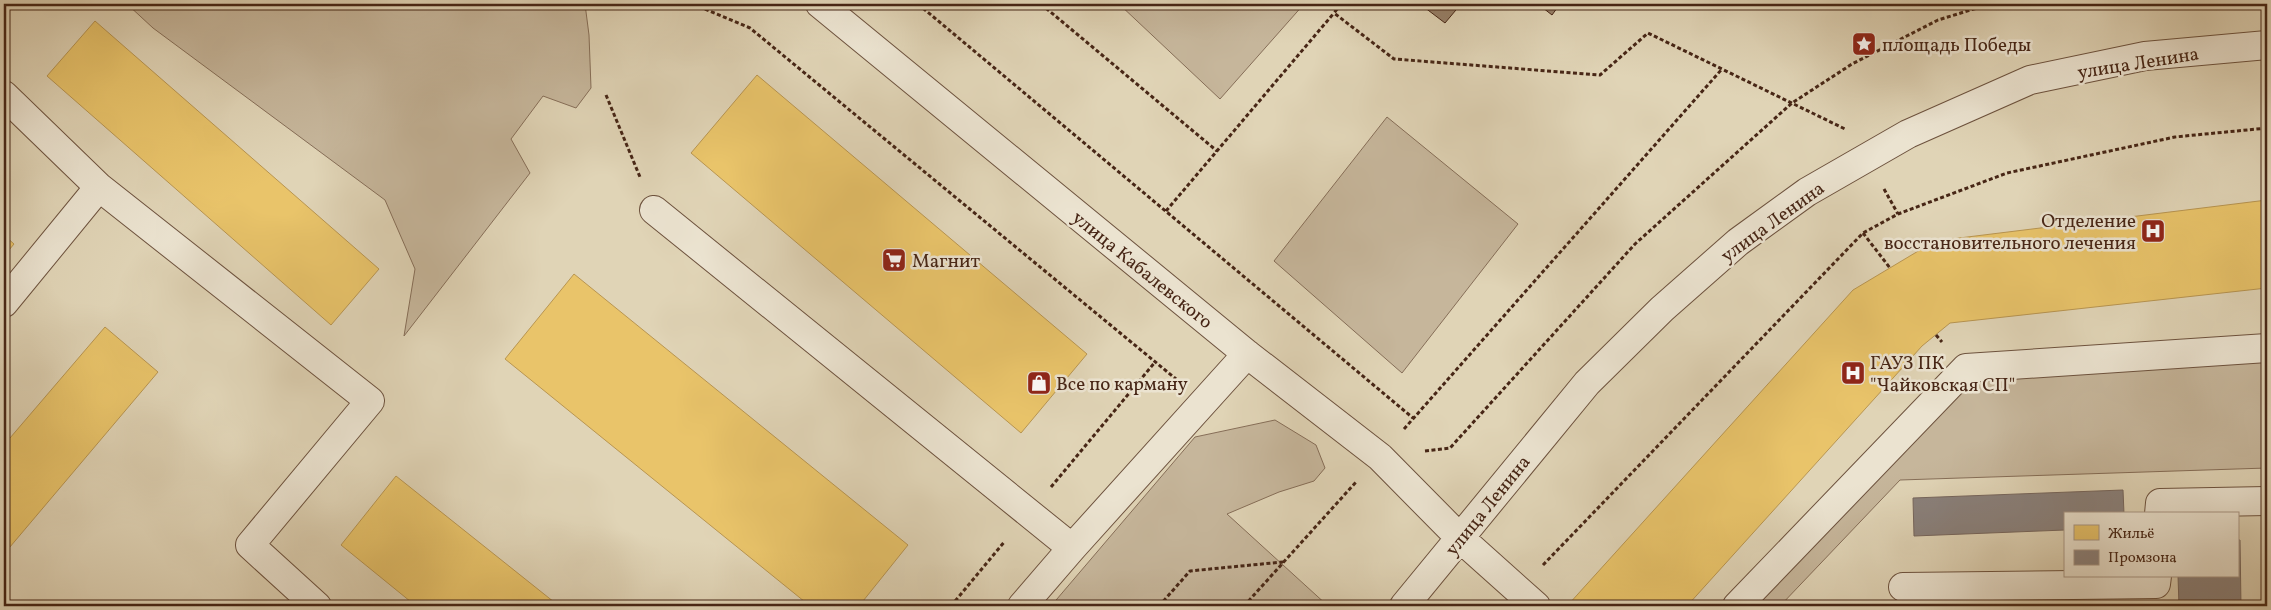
<svg xmlns="http://www.w3.org/2000/svg" width="2271" height="610" viewBox="0 0 2271 610" font-family="Vollkorn,serif">
<style>
.green{fill:#c6b69b;stroke:#866e58}
.homes{fill:#e9c46a;stroke:#b89551}
.industry{fill:#8a817c;stroke:#76665d}
.building{fill:#978069;stroke:#472616}
.lines{fill:none;stroke-linecap:round;stroke-linejoin:round}
.minor-casing{stroke:#6d523e;stroke-width:30}
.path{stroke:#472616;stroke-width:3;stroke-dasharray:4 2.5;stroke-linecap:butt}
.minor{stroke:#ebe3d0;stroke-width:28}
.labels{text-anchor:middle;stroke-width:5;stroke-linejoin:round;paint-order:stroke}
.poi-label{font-size:19px;fill:#472616;stroke:#ebe3d0;text-anchor:start}
.street-label{font-size:19px;fill:#472616;stroke:#ebe3d0}
</style>
<rect width="100%" height="100%" fill="#e0d4b6"/>
<filter id="stains"><feTurbulence type="fractalNoise" baseFrequency=".004" numOctaves="4"/><feColorMatrix values="0 0 0 0 .2 0 0 0 0 .09 0 0 0 0 .02 0 0 0 .5 -.17"/></filter>
<radialGradient id="worn" r=".72"><stop offset=".6" stop-color="#630" stop-opacity="0"/><stop offset="1" stop-color="#630" stop-opacity=".3"/></radialGradient>
<path class="green" d="M127,4H585L589,35L591,88L576,108L543,96L511,139L530,173L404,336L415,269L385,200L153,28Z
M1119,4H1304L1220,99Z
M1387,117L1518,224L1402,373L1274,261Z
M2267,358V468L1900,480L1780,606H1751L1975,377Z
M1275,420L1316,445L1325,468L1314,481L1279,492L1227,514L1328,606H1051L1195,437Z"/>
<path class="homes" d="M95,21L379,269L331,325L47,76Z
M757,75L1087,354L1021,433L691,153Z
M2267,200V288L1950,323L1922,346L1687,606L1568,605L1853,290L1935,241Z
M4,235L14,244L4,256Z
M574,274L908,545L859,606H810L505,359Z
M105,327L158,372L4,554V445Z
M396,476L559,606H416L341,545Z"/>
<path class="industry" d="M2123,490L2124,514H2065V530L1914,536L1913,498Z
M2237,540H2240L2241,606H2179L2178,576H2237Z"/>
<path class="building" d="M1420,4H1461L1445,23Z
M1538,4H1560L1552,15Z"/>
<g class="lines">
<defs>
<path id="minor" d="M820,4L1247,354L1380,457L1460,538L1536,606
M4,95L99,187
M654,210L1072,548L1022,606
M4,303L99,187L370,401L250,545L317,606
M2159,514L2160,503L2267,501
M1072,548L1247,354
M1903,587L2156,584L2157,576
M1404,606L1587,383L1662,309L1738,242L1807,192L1908,134L2030,80L2145,56L2267,45
M1737,606L1966,368L2267,348"/>
</defs>
<use href="#minor" class="minor-casing"/>
<path class="path" d="M693,4L750,28L1176,379
M918,4L1413,418
M1041,4L1217,151
M1341,4L1334,13L1394,59L1600,75L1648,33L1845,129
M606,95L640,177
M1884,189L1898,214
M1166,211L1334,13
M1863,233L1890,268
M1936,335L1942,342
M1404,429L1722,69
M1425,451L1450,448L1635,244L1792,103L1852,64L1938,20L1990,4
M1051,487L1156,361
M1543,565L1863,233L1898,214L2007,173L2175,137L2267,128
M951,606L1005,541
M1159,606L1190,571L1283,562
M1244,606L1356,482"/>
<use href="#minor" class="minor"/>
</g>
<defs>
<symbol id="sight-square" viewBox="-11 -11 22 22"><rect x="-9" y="-9" width="18" height="18" rx="4" fill="#8f2418" stroke="#ebe3d0"/><path d="M0-6L1.8-2.2L6-1.7L2.9 1.2L3.7 5.4L0 3.3L-3.7 5.4L-2.9 1.2L-6-1.7L-1.8-2.2Z" fill="#fff"/></symbol>
<symbol id="hospital-square" viewBox="-11 -11 22 22"><rect x="-9" y="-9" width="18" height="18" rx="4" fill="#8f2418" stroke="#ebe3d0"/><path d="M-5-5h3v3.5h4V-5h3V5h-3V1.5h-4V5h-3Z" fill="#fff"/></symbol>
<symbol id="supermarket-square" viewBox="-11 -11 22 22"><rect x="-9" y="-9" width="18" height="18" rx="4" fill="#8f2418" stroke="#ebe3d0"/><path d="M-6-5.5h2.5l.6 2H6L4.5 2H-2.5L-4.4-4H-6ZM-1.5 3.2a1.3 1.3 0 1 0 .1 0ZM3 3.2a1.3 1.3 0 1 0 .1 0Z" fill="#fff"/></symbol>
<symbol id="shop-square" viewBox="-11 -11 22 22"><rect x="-9" y="-9" width="18" height="18" rx="4" fill="#8f2418" stroke="#ebe3d0"/><path d="M-5-2.5h2.3a2.7 3.5 0 0 1 5.4 0H5L5.5 6h-11ZM-1.5-2.5h3a1.5 2.3 0 0 0-3 0Z" fill="#fff"/></symbol>
</defs>
<g fill-rule="evenodd">
<use href="#sight-square" x="1850" y="30" width="28" height="28"/>
<use href="#hospital-square" x="2139" y="217" width="28" height="28"/>
<use href="#supermarket-square" x="880" y="246" width="28" height="28"/>
<use href="#hospital-square" x="1839" y="359" width="28" height="28"/>
<use href="#shop-square" x="1025" y="369" width="28" height="28"/>
</g>
<g class="labels">
<g class="poi-label">
<text x="1882" y="51">площадь Победы</text>
<text x="2136" y="227" text-anchor="end">Отделение<tspan x="2136" dy="22">восстановительного лечения</tspan></text>
<text x="912" y="267">Магнит</text>
<text x="1870" y="369">ГАУЗ ПК<tspan x="1870" dy="22">"Чайковская СП"</tspan></text>
<text x="1056" y="390">Все по карману</text>
</g>
<g class="street-label">
<text transform="translate(2138 62) rotate(-9)" y="7">улица Ленина</text>
<text transform="translate(1772 221) rotate(-36)" y="7">улица Ленина</text>
<text transform="translate(1143 269) rotate(39)" y="7">улица Кабалевского</text>
<text transform="translate(1487 505) rotate(-51)" y="7">улица Ленина</text>
</g>
</g>
<rect width="2271" height="610" fill="none" stroke="#e0d4b6" stroke-width="20"/>
<rect x="5" y="5" width="2261" height="600" fill="none" stroke="#472616" stroke-width="2.5"/>
<rect x="10" y="10" width="2251" height="590" fill="none" stroke="#472616"/>
<rect x="2064" y="512" width="175" height="65" fill="#ebe3d0" stroke="#a99786"/>
<rect x="2074" y="525" width="25" height="15" fill="#e9c46a" stroke="#a99786"/>
<text x="2108" y="538" font-size="15" fill="#472616">Жильё</text>
<rect x="2074" y="550" width="25" height="15" fill="#8a817c" stroke="#a99786"/>
<text x="2108" y="562" font-size="15" fill="#472616">Промзона</text>
<rect width="100%" height="100%" filter="url(#stains)"/>
<rect width="100%" height="100%" fill="url(#worn)"/>
</svg>
